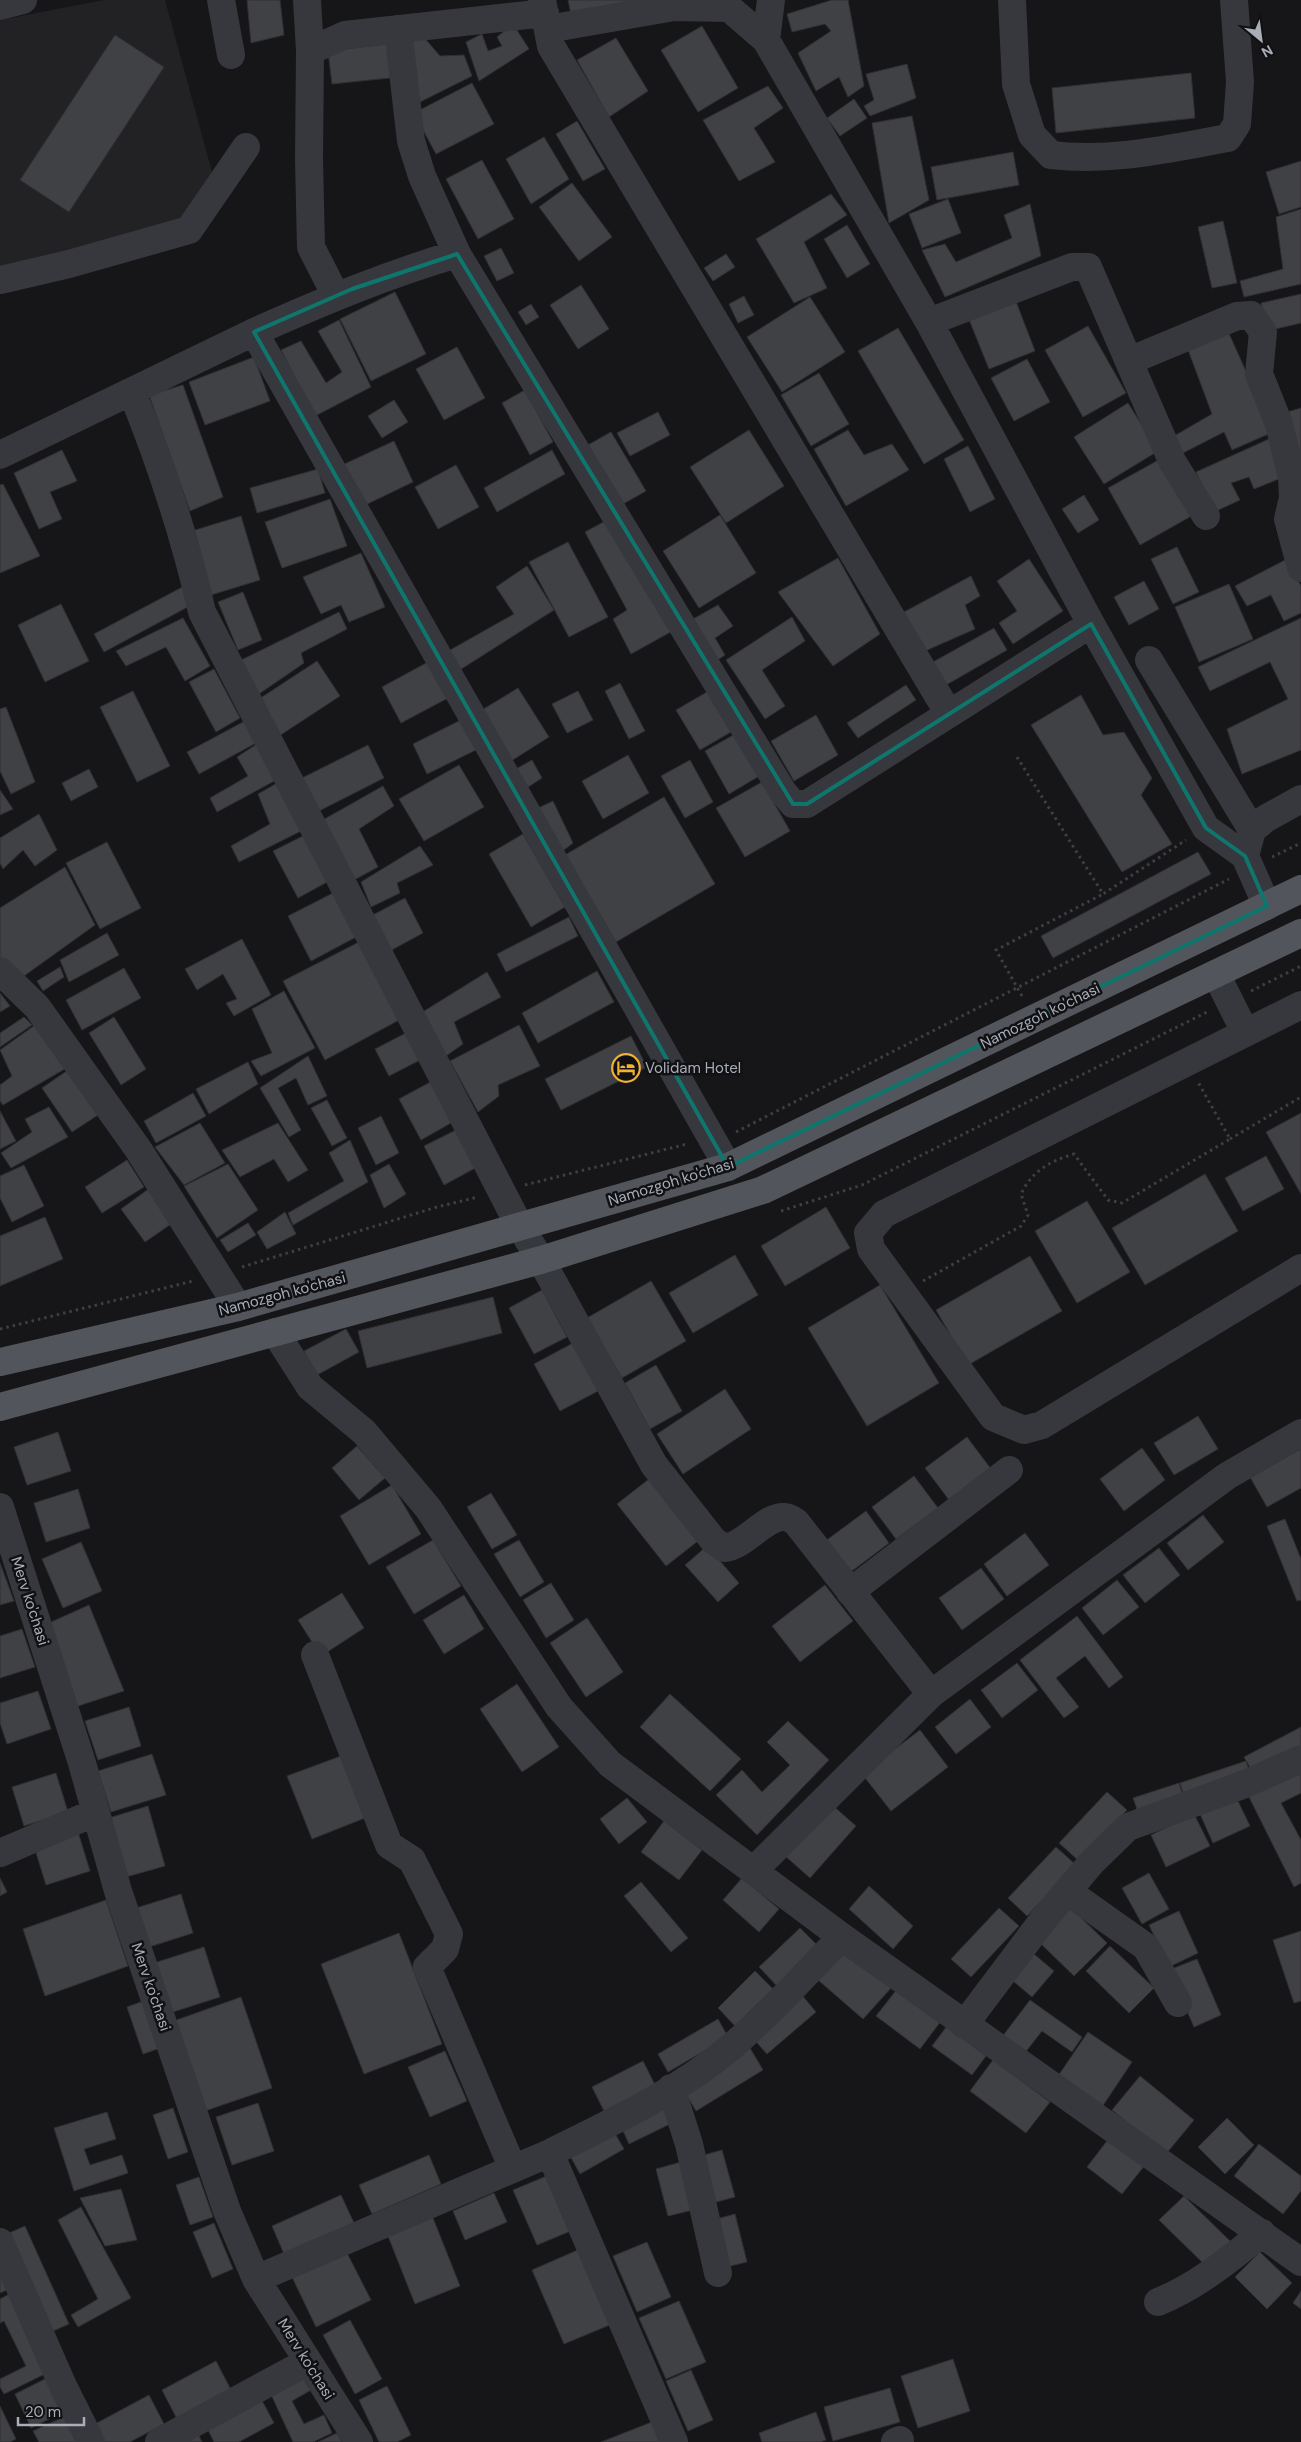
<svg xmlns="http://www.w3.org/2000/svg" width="1301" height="2442" viewBox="0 0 1301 2442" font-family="'DM Sans',sans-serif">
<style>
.built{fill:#222225}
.building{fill:#404145;stroke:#303034}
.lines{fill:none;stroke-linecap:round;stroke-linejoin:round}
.path{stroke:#3d3f44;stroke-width:3;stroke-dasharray:2.5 4;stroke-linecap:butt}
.minor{stroke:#37383d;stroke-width:28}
.major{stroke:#53555c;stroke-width:28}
.marked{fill:none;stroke:#0f766e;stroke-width:4;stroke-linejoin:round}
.labels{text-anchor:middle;stroke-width:5;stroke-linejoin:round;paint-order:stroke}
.street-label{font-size:15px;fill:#a8adb8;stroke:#111113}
.poi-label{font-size:15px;fill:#a8adb8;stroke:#111113;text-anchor:start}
</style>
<rect width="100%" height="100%" fill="#161618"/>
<path class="built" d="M104,0H165L212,172L198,197L179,221L0,275V20Z"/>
<path class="building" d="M247,0H280L284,35L251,43Z
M568,0H653L572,19Z
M832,0H848L864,86L848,97L839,77L816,91L798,53L831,31L825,24L792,32L787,14Z
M513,24L529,49L479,81L466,42L482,34L488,51L502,46L497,37Z
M702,26L738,88L698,112L661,50Z
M115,35L164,67L69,212L20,180Z
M422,35L440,56L464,55L472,76L418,103L412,41Z
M616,38L648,91L609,117L577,60Z
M395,43L399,77L332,84L328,51Z
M907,64L916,98L870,116L864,106L874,100L866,74Z
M1191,73L1195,118L1056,133L1052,88Z
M472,83L494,124L436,154L414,113Z
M768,86L783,108L754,128L775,162L739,181L703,120Z
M854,99L867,118L840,136L827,118Z
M912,116L929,200L889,223L872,123Z
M577,121L605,169L583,181L556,134Z
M544,137L569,179L531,204L506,159Z
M1013,152L1019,185L937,200L931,167Z
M482,160L514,219L478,239L446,179Z
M1301,161V207L1279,214L1266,172Z
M572,183L612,237L579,261L539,207Z
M831,194L847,215L804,242L827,288L794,303L756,239Z
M948,199L961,233L922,248L909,214Z
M1030,204L1041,256L945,297L922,250L945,244L956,262L1012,238L1004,215Z
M1301,209V284L1244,297L1240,281L1283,269L1276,217Z
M1223,221L1237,283L1212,288L1198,227Z
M847,225L870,264L847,278L824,239Z
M501,248L514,273L497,281L484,256Z
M726,254L735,267L713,281L704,268Z
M581,285L609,329L578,349L550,305Z
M395,292L426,354L371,381L340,319Z
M1301,294V323L1267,331L1261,303Z
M744,296L754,315L738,323L729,304Z
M810,297L845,352L782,392L747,337Z
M1015,299L1035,351L989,369L968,317Z
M531,304L539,317L526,325L518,312Z
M339,320L371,387L315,416L281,350L301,341L326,383L342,372L318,331Z
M1088,326L1126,393L1083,417L1045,350Z
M898,328L964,440L924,464L858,351Z
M1227,329L1273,432L1232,450L1224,432L1179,455L1169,439L1212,414L1187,347Z
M457,347L485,398L444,420L416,369Z
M254,357L270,401L205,425L189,382Z
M1027,359L1050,402L1014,421L991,378Z
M819,373L849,424L811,446L781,395Z
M183,385L223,497L190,511L149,395Z
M525,390L553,442L530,455L502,403Z
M394,400L408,422L382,438L368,416Z
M1128,403L1158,451L1104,484L1074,437Z
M1301,408V469L1287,412Z
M658,412L670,435L630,456L617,433Z
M749,430L784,486L726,523L690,467Z
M848,430L864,455L892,444L909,470L846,506L814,449Z
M611,432L646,491L623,504L588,445Z
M1269,439L1284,477L1254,489L1249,477L1231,483L1240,500L1214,512L1196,472Z
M394,441L413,482L357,509L338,467Z
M968,446L995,499L970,512L944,459Z
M62,450L77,481L50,492L62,519L39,529L14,473Z
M552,450L565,474L497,512L484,488Z
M1164,457L1195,514L1140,545L1108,488Z
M456,465L479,507L438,529L415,487Z
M318,469L325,493L257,513L250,488Z
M3,484L40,556L0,573V485Z
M1084,495L1099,520L1078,533L1062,509Z
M330,499L347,546L282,568L265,522Z
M720,515L756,573L699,608L663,551Z
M241,516L260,580L211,595L192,531Z
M609,519L676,629L631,654L613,619L627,610L585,532Z
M568,542L608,617L569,637L529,562Z
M1177,547L1199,592L1173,604L1151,559Z
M361,553L385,607L349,622L341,605L321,614L303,577Z
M838,558L880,634L833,666L778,592Z
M1029,559L1063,611L1013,644L999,623L1017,611L997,581Z
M1287,559L1301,586V613L1284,621L1271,595L1247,606L1235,586Z
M527,566L554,610L455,673L443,654L514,614L496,587Z
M971,576L980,596L965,605L975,629L925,651L904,612Z
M1144,581L1159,609L1129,625L1114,597Z
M188,584L197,602L104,652L94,634Z
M1229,584L1253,639L1199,662L1175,607Z
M243,592L262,640L238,650L218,602Z
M61,604L89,661L45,682L18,625Z
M718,605L733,626L715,638L725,655L716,661L693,619Z
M339,612L347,629L301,653L304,663L256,696L237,662Z
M792,617L805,641L762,670L785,706L765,719L726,660Z
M183,618L210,666L185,681L166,647L126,666L116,651Z
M1301,618V750L1242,774L1227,729L1288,699L1270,662L1210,691L1198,667Z
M994,628L1007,650L946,685L933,662Z
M317,661L340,696L276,738L253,703Z
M428,662L448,698L401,723L382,687Z
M214,669L240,718L216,732L189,682Z
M620,683L645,731L629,739L605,691Z
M906,685L916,700L858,738L847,723Z
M518,688L549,737L508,763L477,713Z
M133,691L170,766L137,782L100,707Z
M578,691L593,720L567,733L552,704Z
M707,692L731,732L700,750L676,710Z
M1081,695L1103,735L1124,732L1152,778L1141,795L1172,844L1122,872L1031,725Z
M6,707L35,782L11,794L0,771V709Z
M816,715L838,755L794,781L771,741Z
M463,719L478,749L427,774L413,744Z
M245,721L256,743L199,774L187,752Z
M737,733L761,775L729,794L705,751Z
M257,744L278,779L217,812L210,798L248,776L237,757Z
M368,745L384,778L319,811L302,778Z
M628,755L649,793L603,819L582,781Z
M532,760L542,778L525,789L514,770Z
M690,760L713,802L685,818L661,776Z
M459,765L484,807L424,841L399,799Z
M89,769L98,787L71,801L62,783Z
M279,782L303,830L239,862L231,846L270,824L258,794Z
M762,782L790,831L745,857L716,808Z
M383,786L394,806L359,829L378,867L352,881L321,821Z
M0,790L13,809L0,815Z
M664,797L715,884L616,942L565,855Z
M553,801L573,843L560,853L534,810Z
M39,814L57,850L35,866L23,850L3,869L0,863V838Z
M523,834L565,907L531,927L489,854Z
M305,835L329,881L298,898L273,851Z
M107,842L141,908L100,929L66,863Z
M420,846L433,865L397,883L400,893L371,907L361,882Z
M1198,852L1211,874L1053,958L1041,936Z
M65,867L95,925L17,981L0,958V908Z
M335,892L358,936L311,961L288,916Z
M405,898L423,933L388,952L369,917Z
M569,917L578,936L506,972L497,954Z
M107,933L119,955L69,982L60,960Z
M242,939L271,995L234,1016L226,1003L237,999L223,974L197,990L185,969Z
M361,941L401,1019L325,1060L283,981Z
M60,967L64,977L43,991L37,981Z
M124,968L141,998L82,1030L66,1000Z
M597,971L614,1002L538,1043L522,1013Z
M487,972L501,997L454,1022L463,1044L446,1056L421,1013Z
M284,991L315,1048L261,1076L251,1061L272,1053L252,1009Z
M0,993L10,1006L0,1012Z
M24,1017L32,1025L0,1047V1033Z
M114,1017L146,1069L121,1085L89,1033Z
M35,1025L68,1067L3,1105L0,1101V1085L12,1076L0,1050Z
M519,1025L540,1066L498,1085L499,1096L478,1112L450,1061Z
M408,1032L422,1059L389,1076L375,1049Z
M631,1036L647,1067L561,1110L545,1079Z
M308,1056L327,1096L308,1105L296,1078L278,1088L301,1130L289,1137L260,1088Z
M248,1062L258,1084L209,1114L196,1089Z
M71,1068L101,1113L72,1132L42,1088Z
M436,1079L458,1119L421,1140L399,1099Z
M193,1093L206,1116L156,1143L144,1121Z
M327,1100L347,1138L332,1146L311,1108Z
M49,1107L68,1137L11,1168L1,1153L32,1132L25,1119Z
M0,1111L16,1141L0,1149Z
M1301,1113V1194L1266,1132Z
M381,1116L399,1153L376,1165L358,1128Z
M200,1123L225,1163L184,1185L155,1147Z
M278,1123L308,1170L288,1182L274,1159L240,1177L222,1150Z
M460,1128L479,1166L444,1185L424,1146Z
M350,1140L368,1182L293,1225L288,1213L344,1181L329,1153Z
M1266,1156L1284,1189L1243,1211L1225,1178Z
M127,1160L144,1187L102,1213L85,1187Z
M228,1164L258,1210L217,1238L184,1186Z
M389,1164L406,1194L384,1208L370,1175Z
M24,1165L44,1206L12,1222L0,1198V1176Z
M1205,1174L1238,1231L1145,1285L1112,1228Z
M150,1188L174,1222L145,1242L121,1209Z
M1087,1201L1130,1272L1077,1303L1035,1231Z
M826,1207L850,1248L785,1286L761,1246Z
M285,1212L296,1234L267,1249L257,1232Z
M45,1217L63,1259L0,1286V1236Z
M248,1223L256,1235L228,1252L220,1240Z
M735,1255L758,1295L693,1333L669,1293Z
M1030,1256L1062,1311L968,1365L936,1310Z
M651,1281L686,1341L622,1378L587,1318Z
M880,1285L939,1383L867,1426L808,1328Z
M542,1290L567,1337L534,1354L509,1308Z
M493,1297L502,1333L367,1368L358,1331Z
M346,1329L359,1352L317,1375L304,1351Z
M575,1342L600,1390L560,1411L534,1364Z
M656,1365L682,1411L650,1429L625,1383Z
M725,1389L751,1429L683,1474L657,1434Z
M1198,1416L1218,1449L1174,1475L1154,1443Z
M58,1432L71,1471L27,1485L14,1447Z
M967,1437L991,1469L949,1500L925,1468Z
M357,1446L385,1478L359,1500L332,1468Z
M1142,1448L1165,1480L1124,1511L1100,1479Z
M1301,1449V1488L1267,1507L1250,1477Z
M914,1476L938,1508L896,1539L872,1507Z
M649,1479L698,1541L666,1566L617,1504Z
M392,1485L421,1534L369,1565L340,1516Z
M78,1489L90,1528L46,1542L34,1503Z
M491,1493L517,1535L492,1549L467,1507Z
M866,1511L889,1543L848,1574L824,1542Z
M1203,1515L1224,1542L1188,1570L1167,1543Z
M1285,1519L1301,1559V1600L1297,1601L1267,1526Z
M1025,1533L1049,1565L1007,1596L984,1564Z
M433,1540L461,1586L414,1614L386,1567Z
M519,1540L544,1582L520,1597L494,1554Z
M81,1542L102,1591L63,1608L42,1559Z
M707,1546L739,1583L718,1602L685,1565Z
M1159,1548L1180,1575L1145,1603L1123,1575Z
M0,1563L14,1601L0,1605Z
M981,1568L1004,1599L962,1630L939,1598Z
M1117,1580L1139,1607L1103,1635L1082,1608Z
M551,1583L574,1620L546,1638L523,1600Z
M825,1585L853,1621L800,1662L772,1626Z
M342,1593L364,1628L321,1656L298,1620Z
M464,1595L484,1629L444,1654L423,1620Z
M89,1605L124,1691L75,1707L49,1623Z
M1077,1616L1123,1677L1109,1688L1085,1656L1056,1678L1079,1707L1064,1718L1020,1660Z
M587,1618L623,1672L586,1697L550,1643Z
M22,1629L35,1667L0,1678V1636Z
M1017,1663L1038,1690L1002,1718L981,1690Z
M517,1684L559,1747L522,1772L480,1709Z
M38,1691L51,1729L7,1744L0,1723V1703Z
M670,1694L741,1759L710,1791L640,1727Z
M970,1699L991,1727L956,1754L935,1727Z
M129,1707L141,1746L98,1760L85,1721Z
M788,1721L829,1760L757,1835L716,1795L742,1770L762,1792L790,1765L767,1742Z
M1301,1727V1754L1256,1778L1244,1757Z
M920,1730L948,1767L891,1811L862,1774Z
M152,1754L166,1795L111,1812L98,1771Z
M341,1756L365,1818L312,1839L287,1776Z
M1246,1761L1250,1774L1184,1796L1180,1783Z
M1301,1769V1793L1281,1803L1301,1840V1883L1294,1887L1248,1795Z
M56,1773L68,1812L24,1826L12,1787Z
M1179,1783L1183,1796L1138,1812L1133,1798Z
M1107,1792L1127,1810L1079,1861L1059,1843Z
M1236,1797L1250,1826L1213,1843L1200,1814Z
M627,1798L647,1822L619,1844L600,1819Z
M831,1804L856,1826L810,1878L784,1855Z
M148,1806L165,1866L126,1877L109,1818Z
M1194,1814L1210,1846L1166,1867L1151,1835Z
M664,1821L702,1850L679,1880L641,1852Z
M78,1832L90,1871L46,1885L34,1846Z
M1056,1847L1076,1865L1027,1916L1008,1898Z
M1149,1873L1169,1909L1142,1924L1122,1888Z
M0,1878L7,1892L0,1896Z
M742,1878L779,1909L759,1932L723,1900Z
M641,1882L688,1938L671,1952L624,1896Z
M869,1886L913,1926L893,1949L849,1909Z
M181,1894L193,1933L149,1947L136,1908Z
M106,1900L128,1966L45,1996L23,1929Z
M1069,1906L1107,1943L1074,1976L1036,1939Z
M999,1908L1019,1926L971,1977L951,1959Z
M1179,1911L1198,1953L1169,1967L1149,1925Z
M800,1928L818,1946L777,1986L759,1967Z
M1301,1931V2001L1294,2003L1273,1940Z
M399,1933L442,2044L364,2074L321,1964Z
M1110,1946L1154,1988L1129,2013L1086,1971Z
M204,1947L220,1997L170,2013L154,1963Z
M847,1947L892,1987L863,2019L818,1980Z
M1028,1949L1054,1971L1032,1997L1006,1975Z
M1197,1959L1221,2015L1194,2027L1169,1970Z
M755,1971L773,1989L735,2026L718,2008Z
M898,1988L941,2021L920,2049L876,2016Z
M801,1994L816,2012L767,2054L751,2036Z
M241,1997L272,2088L202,2112L171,2022Z
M146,2000L163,2047L143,2054L127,2007Z
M1030,2000L1082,2037L1072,2052L1042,2031L1024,2054L1002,2037Z
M718,2019L728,2037L668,2072L658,2054Z
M947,2026L986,2056L972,2075L932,2046Z
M1088,2032L1132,2062L1100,2110L1056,2079Z
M750,2048L763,2070L696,2111L683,2089Z
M445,2051L467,2101L430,2117L408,2067Z
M993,2060L1050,2102L1026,2133L970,2091Z
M643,2061L656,2087L605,2113L592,2087Z
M1140,2076L1194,2120L1166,2154L1112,2110Z
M258,2103L274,2151L232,2165L216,2117Z
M663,2103L672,2123L629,2144L620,2124Z
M173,2108L188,2152L168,2159L153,2115Z
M107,2112L116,2139L84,2149L90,2165L122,2155L128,2173L74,2191L54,2128Z
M1227,2118L1254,2145L1225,2174L1198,2147Z
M613,2130L624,2149L580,2174L569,2154Z
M1110,2137L1145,2165L1122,2194L1087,2167Z
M1259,2144L1301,2176V2191L1283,2214L1234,2176Z
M722,2150L735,2197L709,2204L697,2157Z
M429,2155L441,2184L372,2214L359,2185Z
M681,2162L693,2210L668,2216L656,2169Z
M549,2175L573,2230L537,2245L513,2190Z
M199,2177L213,2217L190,2225L176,2185Z
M121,2189L137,2240L105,2246L80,2198Z
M494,2193L507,2222L465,2240L453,2211Z
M341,2195L354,2223L284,2254L272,2226Z
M1184,2196L1233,2244L1209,2269L1159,2220Z
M81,2207L131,2298L78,2327L71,2315L98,2299L58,2220Z
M431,2213L460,2286L415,2304L386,2231Z
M735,2214L747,2262L722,2268L709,2221Z
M214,2223L233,2269L212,2278L193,2232Z
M25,2226L69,2324L44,2335L0,2237Z
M647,2242L671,2297L637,2312L613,2256Z
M580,2249L612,2324L564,2344L532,2270Z
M346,2251L371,2300L316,2327L292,2277Z
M1260,2252L1292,2283L1267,2309L1235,2277Z
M0,2272L14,2287L0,2293Z
M15,2291L49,2372L4,2394L0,2387V2379L26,2366L4,2321L0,2323V2299Z
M1301,2291V2309L1293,2303Z
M679,2301L706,2362L666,2379L639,2318Z
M350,2320L382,2379L355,2394L323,2335Z
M953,2359L970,2411L918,2428L901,2376Z
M216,2361L231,2390L177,2419L162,2390Z
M691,2370L713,2420L688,2431L666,2381Z
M303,2374L311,2390L292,2401L304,2424L324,2415L332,2433L313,2442H293L268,2388Z
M47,2378L63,2412L31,2428L15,2394Z
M387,2386L411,2435L397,2442H379L359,2400Z
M890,2388L900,2422L833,2441L824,2407Z
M149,2395L164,2424L130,2442H105L95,2424Z
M259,2395L274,2423L239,2442H214L205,2424Z
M0,2406L16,2439L10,2442H0Z
M816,2412L826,2440L820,2442H762L759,2433Z
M66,2416L78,2442H39L33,2431Z
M657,2420L666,2442H601Z
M195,2428L202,2442H168Z
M337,2433L342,2442H318Z"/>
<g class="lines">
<path class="path" d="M1017,757L1103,894L1186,840
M1272,857L1301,843
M1251,991L1301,966
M1022,996L996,950L1103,894
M736,1132L1229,879
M1230,1139L1301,1097
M525,1185L687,1144
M781,1211L862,1185L1207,1012
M242,1267L437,1207L478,1197
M923,1281L1021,1226L1028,1215L1021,1194C1032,1171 1050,1161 1074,1154L1108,1200L1122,1203L1230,1139L1198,1082
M0,1329L193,1281"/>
<path class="minor" d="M221,0L231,55
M307,0L310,51
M542,0L551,46L949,714
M771,0L766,40L929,322L1091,624L1206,828L1245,856L1267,906
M1012,0L1016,84L1032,135L1051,155C1113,162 1167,149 1228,138L1237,124L1240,82L1234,0
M0,6L23,0
M398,29L411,141L422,176L457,254
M548,29L674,7L729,8L766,40
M0,280L69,264L189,230L246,147
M336,296L311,247L309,160L310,51L345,35L545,13
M929,322L1072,267H1088L1172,461L1206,516
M1129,361L1237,316L1251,315L1263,332L1259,374L1279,424L1292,477L1293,498L1288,519L1301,568
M132,392C161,464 185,537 202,612L520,1227L541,1260L654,1465L713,1540L724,1548C746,1546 765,1515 785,1517C788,1517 793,1520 796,1522L931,1694L1227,1476L1301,1433
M0,455L254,332
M1149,660L1252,830L1245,856
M1252,830L1265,819L1301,799
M0,971L37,1007L138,1149L238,1307
M1216,974L1245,1032
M1301,1005L884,1214L868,1233L871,1249L993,1417L1024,1430L1042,1425L1301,1268
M728,1167L254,332C322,302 385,275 457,254L783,792L793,804H807L1091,624
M275,1332L310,1387L364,1432L428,1508L559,1707L610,1764L842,1937L1301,2262
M0,1507L82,1763L118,1891L227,2211L256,2279L359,2442
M850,1592L1009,1470
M315,1655L389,1845L412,1860L449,1934L445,1949L427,1967L513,2169
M0,1853L96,1812
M754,1870L931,1694
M1067,1891L1146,1947L1178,2003
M964,2025L1043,1920L1092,1862L1128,1827L1245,1784L1301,1759
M671,2088L689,2144L718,2273
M550,2153C612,2122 678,2092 731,2047C771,2013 805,1974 842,1937
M0,2242L63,2386L91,2442
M256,2279L550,2153L674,2442
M1158,2302C1197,2286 1229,2260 1262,2233
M159,2442L307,2362
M895,2442L900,2440"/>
<path class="major" d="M0,1362L238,1307L728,1167L1301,889
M0,1407L541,1260L763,1190L1301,933"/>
</g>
<path class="marked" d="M457,254L793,804H807L1091,624L1206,828L1245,856L1267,906L728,1167L254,332L352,289Z"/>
<defs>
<symbol id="hotel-ring" viewBox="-11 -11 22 22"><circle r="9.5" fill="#111113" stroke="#f2b134" stroke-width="1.5"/><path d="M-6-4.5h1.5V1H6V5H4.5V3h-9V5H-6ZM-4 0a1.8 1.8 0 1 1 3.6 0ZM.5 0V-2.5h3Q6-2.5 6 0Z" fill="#f2b134"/></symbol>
</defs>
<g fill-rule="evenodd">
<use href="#hotel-ring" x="610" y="1052" width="32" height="32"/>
</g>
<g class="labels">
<g class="street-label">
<text transform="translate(1040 1016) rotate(-26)" y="5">Namozgoh ko'chasi</text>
<text transform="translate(671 1182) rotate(-17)" y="5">Namozgoh ko'chasi</text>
<text transform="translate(282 1294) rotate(-15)" y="5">Namozgoh ko'chasi</text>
<text transform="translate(30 1601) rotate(72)" y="5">Merv ko'chasi</text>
<text transform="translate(151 1987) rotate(71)" y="5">Merv ko'chasi</text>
<text transform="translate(306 2359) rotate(58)" y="5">Merv ko'chasi</text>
</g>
<g class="poi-label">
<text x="645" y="1073">Volidam Hotel</text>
</g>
</g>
<g transform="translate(1261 40) rotate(151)" stroke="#111113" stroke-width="4" paint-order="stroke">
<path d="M0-4L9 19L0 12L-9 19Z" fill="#a8adb8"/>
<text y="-8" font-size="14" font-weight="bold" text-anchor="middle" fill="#a8adb8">N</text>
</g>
<path d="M18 2417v8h66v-8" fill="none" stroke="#a8adb8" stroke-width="2.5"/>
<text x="25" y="2417" font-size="15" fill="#a8adb8" stroke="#111113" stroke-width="4" paint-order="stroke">20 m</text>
</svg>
